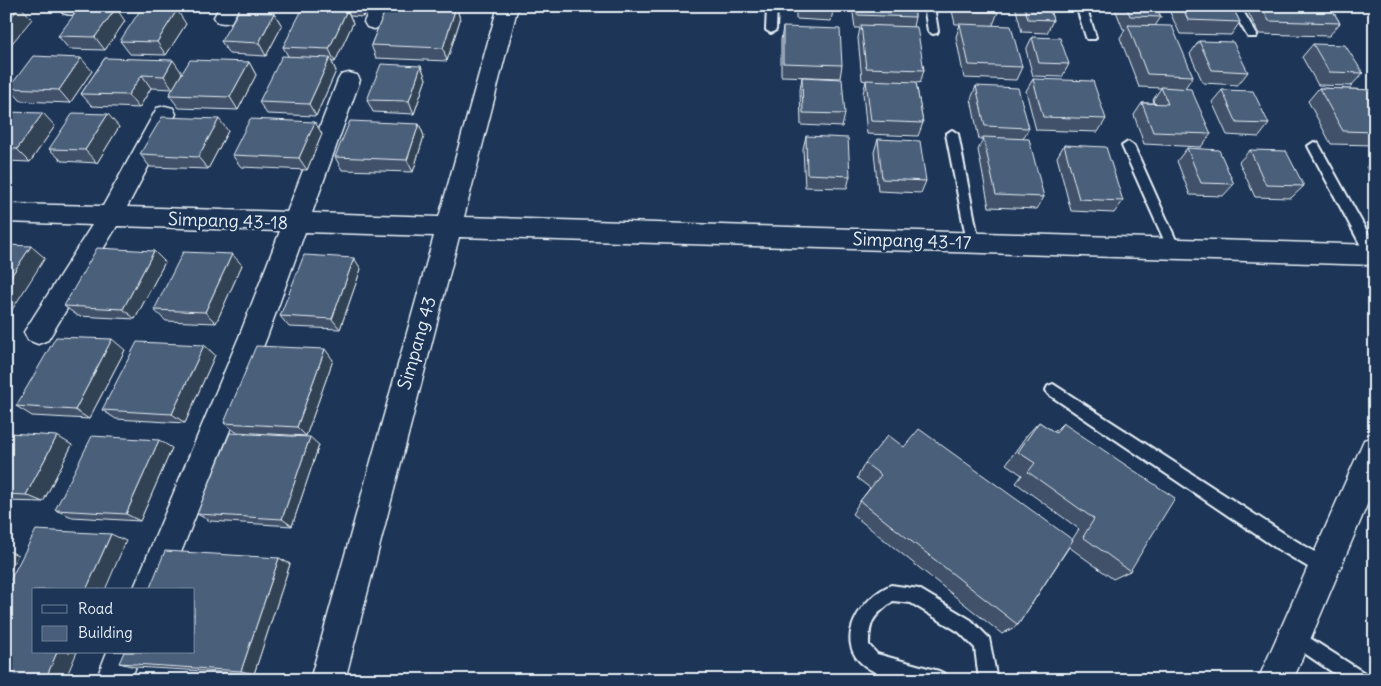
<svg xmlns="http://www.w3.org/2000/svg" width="1381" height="686" viewBox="0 0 1381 686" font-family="Delius,sans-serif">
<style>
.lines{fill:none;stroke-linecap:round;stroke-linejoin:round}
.lane-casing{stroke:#e8f1f8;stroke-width:4}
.street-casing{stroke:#e8f1f8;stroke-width:3}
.lane{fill:#1d3557;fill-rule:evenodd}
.street{fill:#1d3557;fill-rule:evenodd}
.wall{fill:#3f5169;stroke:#e8f1f8}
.shaded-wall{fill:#334255;stroke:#e8f1f8}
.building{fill:#495e7a;stroke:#e8f1f8}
.labels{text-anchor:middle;stroke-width:5;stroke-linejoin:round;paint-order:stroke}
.street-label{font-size:18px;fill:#e8f1f8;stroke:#1d3557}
</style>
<rect width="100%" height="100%" fill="#1d3557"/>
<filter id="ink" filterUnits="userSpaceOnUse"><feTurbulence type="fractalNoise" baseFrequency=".02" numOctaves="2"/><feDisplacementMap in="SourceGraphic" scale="10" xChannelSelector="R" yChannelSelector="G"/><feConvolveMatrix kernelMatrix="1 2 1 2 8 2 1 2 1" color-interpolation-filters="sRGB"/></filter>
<g filter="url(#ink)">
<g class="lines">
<defs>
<path id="lane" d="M767,6H777L776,30L771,33L766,30Z
M924,6H934L938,31L937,33L933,34L928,31Z
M1076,6H1086L1096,37L1095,39H1087L1086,37Z
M1230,6H1240L1257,35L1256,37H1248Z
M952,130L958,134L979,242L977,246H969L967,242L946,134Z
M1128,142L1134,146L1180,249L1178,253H1170L1168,249L1122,146Z
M1314,142L1318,143L1375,246V260L1368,259L1308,146Z
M1053,384L1288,536L1330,561L1332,567L1330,573L1324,575L1318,573L1276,548L1048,394L1046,390L1048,386Z
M891,585L919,589L971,620L989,638L997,680H979L975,648L959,632L911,603L893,601C874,616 869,620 869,645L877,654L939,671L945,674L948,680C923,680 886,682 865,666C832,642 861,597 891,585Z
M1294,628L1366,674L1369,680H1344L1288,642L1286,636L1288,630Z"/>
<path id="street" d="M62,6H83C77,15 72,16 63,13L60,9Z
M220,6H240L231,22L224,23L217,22L214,17Z
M371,6H391L381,27L374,29L367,27L364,22Z
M498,6H518L464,217L1375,245V265L459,237L345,680H310L434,236L305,232L267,337L166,590H133L239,337L280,231L117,226L48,340L38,344L28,340L24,332L92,225L6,222V204L103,206L157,108L165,106L173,108L176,114L127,207L287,212L338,80L341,75L349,73L357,75L360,80L312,213L439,217Z
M1375,436V486L1293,680H1258L1364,440Z
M107,652H141L131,680H96Z"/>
</defs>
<use href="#lane" class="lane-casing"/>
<use href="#street" class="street-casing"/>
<use href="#lane" class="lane"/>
<use href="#street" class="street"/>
</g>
<path class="wall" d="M253,6H290L289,9L254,8Z
M304,6H368L363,17L350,16L353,23L335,62H332L336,71L316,116L267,114L259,102L288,56L283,47L305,9Z
M387,6H457V8L460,20L447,61L376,58L371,45Z
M796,6H834L831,21L796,19Z
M852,6H914L915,17L913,27L924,70L920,83L916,82L923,123L918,136L867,134L863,93L866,81L862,80L858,38L860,28H855Z
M951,6H996L998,12L993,25L1022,67L1016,80L964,78L956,37L960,24H955Z
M1015,6H1049L1053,20L1047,33L1022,32Z
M1114,6H1156L1161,17L1155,26L1193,76L1185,88L1211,134L1201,147L1144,144L1134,115L1142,103H1154L1153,100L1161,88L1139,87L1120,38L1125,29H1123Z
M1167,6H1232L1240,22L1231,35L1180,34Z
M1246,6H1330L1340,23L1329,36L1259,34L1246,8Z
M274,13L282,26L266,56L229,54L221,41Z
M125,21L105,50L69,49L58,36Z
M186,24L166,55L130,54L120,41Z
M783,27L842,65L840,78L781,76V40Z
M1032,37L1069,64L1062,77L1033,76L1026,50Z
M1199,41L1248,72L1238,85L1203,83L1190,54Z
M1313,44L1363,73L1351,86L1318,85L1302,57Z
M105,58L182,73L249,62L256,75L238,110L179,108L169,95L173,89L151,88L139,108L92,106L81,94Z
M421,66L426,79L414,114L373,112L367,100Z
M92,71L70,103L21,101L9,88Z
M802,77L845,114L842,127L801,125L800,90Z
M1033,79L1106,119L1098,132L1036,130L1026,91Z
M976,86L1029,128L1023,139L1044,197L1037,209L989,207L978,150L983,139H979L971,99Z
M1319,88L1375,90V145L1331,144L1308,101Z
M1222,90L1269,124L1259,137L1227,135L1212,102Z
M6,112L55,126L30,162L6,161Z
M419,124L424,136L413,172L342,170L335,157Z
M119,127L97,163L62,161L49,149Z
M228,131L208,169L150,167L140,154Z
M322,134L307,170L241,167L232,155Z
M806,136L850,176L847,188L805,187L803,149Z
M878,139L926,181L921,193L878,191L874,152Z
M1064,145L1123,201L1114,213L1071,211L1057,157Z
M1187,148L1234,184L1223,196L1190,195L1177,161Z
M1250,150L1304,186L1291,198L1255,197L1239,162Z
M1375,158V183L1366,167Z
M154,251L165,262L135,319L78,316L64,306Z
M242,265L216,323L166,321L154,310Z
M361,269L340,329L289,327L280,316Z
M204,345L215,355L185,423L116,419L102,410Z
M125,350L89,419L32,416L16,406Z
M333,360L306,436L236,432L224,423Z
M1039,422L1054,432L1063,423L1130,571L1113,579L1069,547L1018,625L1002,634L852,514L860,501L870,488L857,478L865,463L904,447L1072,540L1079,529L1016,483L1022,475L1006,464L1027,435Z
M6,438L72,445L43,502L6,501Z
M319,445L292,526L210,521L197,514Z
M172,448L140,521L72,517L55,510Z
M279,558L290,564L254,674L135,667L119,663Z"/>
<path class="shaded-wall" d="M20,6L32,19L9,47L6,44V23Z
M359,6H368L363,17Z
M454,6H457V8L460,20L447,61L443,48L455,10Z
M116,8L125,21L105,50L95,37Z
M177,10L186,24L166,55L157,42Z
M347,10L353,23L335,62L329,49Z
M274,13L282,26L266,56L259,43Z
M81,58L92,71L70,103L59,90Z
M330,58L336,71L316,116L309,104Z
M173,60L182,73L173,89L164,76Z
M249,62L256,75L238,110L230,97Z
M421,66L426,79L414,114L409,101Z
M142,75L151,88L139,108L128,95Z
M43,113L55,126L30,162L17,149Z
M108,114L119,127L97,163L85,150Z
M219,119L228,131L208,169L198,157Z
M315,122L322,134L307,170L299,158Z
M419,124L424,136L413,172L407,160Z
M31,246L45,258L8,316L6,315V284Z
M154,251L165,262L135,319L123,309Z
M232,254L242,265L216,323L205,312Z
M354,258L361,269L340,329L332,319Z
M112,339L125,350L89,419L75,410Z
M204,345L215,355L185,423L172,414Z
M325,349L333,360L306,436L297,427Z
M57,436L72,445L43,502L26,495Z
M310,437L319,445L292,526L282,519Z
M159,440L172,448L140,521L126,514Z
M111,534L126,541L105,590H86Z
M6,550L18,555L6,578Z
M279,558L290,564L254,674L241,671Z
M57,652H77L65,680H45Z"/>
<path class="building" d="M6,6H20L6,23Z
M387,6L456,7L443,48L371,45Z
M802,6H834V7Z
M856,6H914L915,17L857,15Z
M958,6H996L998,12L959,11Z
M1024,6H1049L1053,20L1028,19Z
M1126,6H1156L1161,17L1130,16Z
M1182,6H1232L1240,22L1188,20Z
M1261,6H1330L1340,23L1269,21Z
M80,7L116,8L95,37L58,36Z
M303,8L347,10L329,49L283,47Z
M141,9L177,10L157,42L120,41Z
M238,12L274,13L259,43L221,41Z
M960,24L1011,26L1022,67L969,65Z
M861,25L917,27L924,70L866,68Z
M1128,25L1172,26L1193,76L1147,74Z
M783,27L840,29L842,65L783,63Z
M1032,37L1060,38L1069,64L1039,63Z
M1199,41L1233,42L1248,72L1212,70Z
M1313,44L1345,45L1363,73L1329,72Z
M33,56L81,58L59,90L9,88Z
M282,56L330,58L309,104L259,102Z
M105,58L173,60L164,76L142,75L128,95L81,94Z
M190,60L249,62L230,97L169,95Z
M381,64L421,66L409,101L367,100Z
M802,77L842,79L845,114L803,113Z
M1033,79L1093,81L1106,119L1043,117Z
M866,80L916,82L923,123L871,121Z
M976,86L1018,88L1029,128L985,126Z
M1161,87L1191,89L1211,134L1153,132L1142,103L1168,104Z
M1319,88L1375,90V132L1343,131Z
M1222,90L1253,91L1269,124L1237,123Z
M6,112L43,113L17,149H6Z
M73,113L108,114L85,150L49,149Z
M162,117L219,119L198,157L140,154Z
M250,119L315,122L299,158L232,155Z
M350,121L419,124L407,160L335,157Z
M806,136L848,138L850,176L807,174Z
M983,137L1029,139L1044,197L996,195Z
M878,139L920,141L926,181L882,179Z
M1064,145L1106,147L1123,201L1079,199Z
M1187,148L1219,150L1234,184L1201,183Z
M1250,150L1286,151L1304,186L1266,185Z
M6,245L31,246L6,284Z
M97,248L154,251L123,309L64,306Z
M183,252L232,254L205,312L154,310Z
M304,255L354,258L332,319L280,316Z
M56,337L112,339L75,410L16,406Z
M137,342L204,345L172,414L102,410Z
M256,346L325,349L297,427L224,423Z
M1039,422L1056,433L1063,423L1175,498L1130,571L1083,537L1094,519L1028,472L1035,463L1018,452Z
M919,429L1073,540L1018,625L860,501L881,475L865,463L888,435L904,447Z
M9,433L57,436L26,495L6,494V438Z
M230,433L310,437L282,519L197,514Z
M92,436L159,440L126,514L55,510Z
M36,530L111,534L86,590H34V652H57L45,680H6V588Z
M165,551L279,558L241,671L119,663L124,652H194V590H149Z"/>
</g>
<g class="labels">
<g class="street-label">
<text transform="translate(228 221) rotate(2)" y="6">Simpang 43-18</text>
<text transform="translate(912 241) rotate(2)" y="6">Simpang 43-17</text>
<text transform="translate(417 343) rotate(-74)" y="6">Simpang 43</text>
</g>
</g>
<rect width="1381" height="686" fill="none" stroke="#1d3557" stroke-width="25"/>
<rect x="12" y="12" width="1356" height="661" fill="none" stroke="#e8f1f8" stroke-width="2" filter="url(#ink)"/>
<rect x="32" y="588" width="162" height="65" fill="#1d3557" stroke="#6e8097"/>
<rect x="42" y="605" width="25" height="8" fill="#1d3557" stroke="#6e8097"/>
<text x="78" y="614" font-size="15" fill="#e8f1f8">Road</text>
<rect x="42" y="626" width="25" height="15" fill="#495e7a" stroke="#6e8097"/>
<text x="78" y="638" font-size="15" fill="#e8f1f8">Building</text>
</svg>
